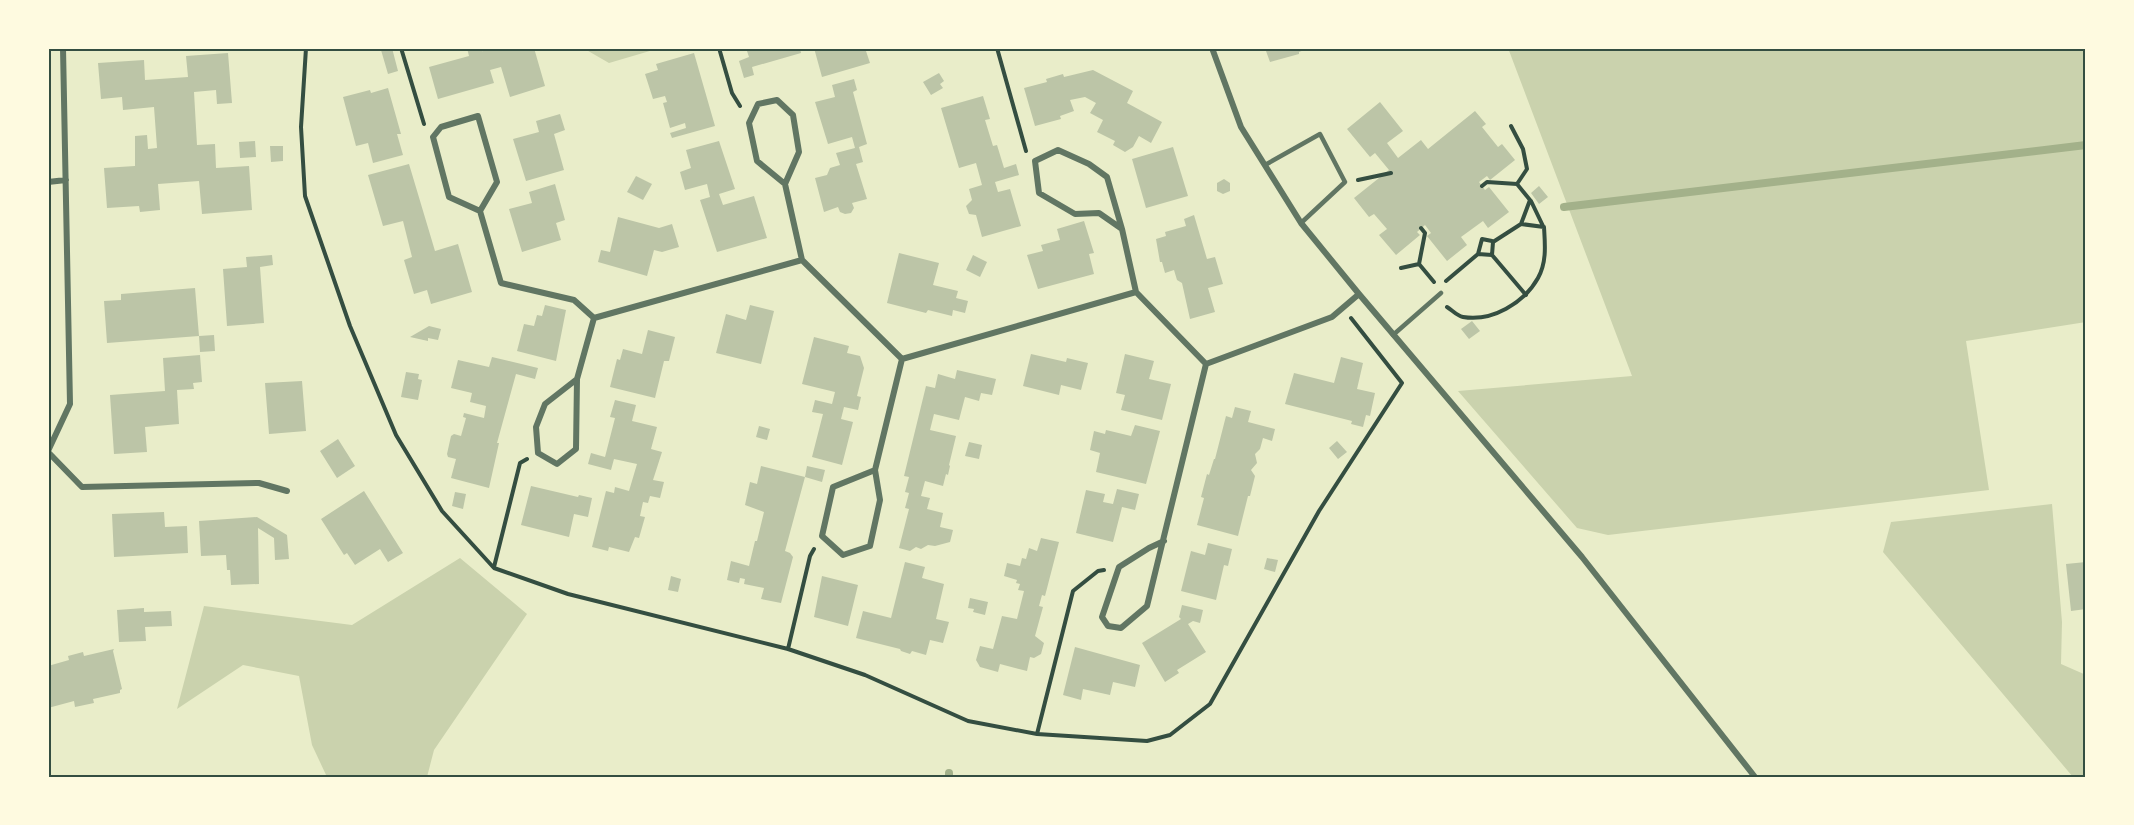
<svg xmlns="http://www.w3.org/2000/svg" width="2134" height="825" viewBox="0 0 2134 825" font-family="Karla,sans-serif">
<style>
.green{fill:#cad2ad}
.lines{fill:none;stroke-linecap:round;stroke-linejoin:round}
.stream{stroke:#a3b18a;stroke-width:8}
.building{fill:#bcc5a7}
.path{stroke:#344e41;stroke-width:4}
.service{stroke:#617663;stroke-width:4.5}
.minor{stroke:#617663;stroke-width:6}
.neatline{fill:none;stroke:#344e41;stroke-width:2}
</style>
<rect width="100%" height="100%" fill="#e9edc9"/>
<path class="green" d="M583,48H660L609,63Z
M1508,48H2086V322L1966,341L1989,490L1608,535L1577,528L1458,391L1632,376Z
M2052,504L2062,622L2061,664L2086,675V777H2073L1883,552L1891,522Z
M460,558L527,614L434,750L427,777H327L312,745L299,676L243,665L177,709L204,606L352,625Z"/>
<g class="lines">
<path class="stream" d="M1564,207L2086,145
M949,773V777"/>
</g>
<path class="building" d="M392,48L398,71L388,74L381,50Z
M467,48H482L483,52V48H502L503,50L511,48H534L545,86L510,97L501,67L490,70L494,83L438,99L429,67L469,56Z
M746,48H800L801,53L752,67L754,75L744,78L739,61L749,57Z
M814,48H865L870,63L822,77Z
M1263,48H1309L1299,52V54L1270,62L1266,51H1265Z
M228,53L232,103L217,104L216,90L194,92L197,145L215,144L216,168L249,166L252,210L202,214L199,181L158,184L160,210L140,212L139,206L107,208L104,168L135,166V136L147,135L148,149L157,148L154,107L123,110L122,97L101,99L98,63L144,60L145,80L188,77L186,56Z
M694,53L715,126L672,138L670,133L686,128L685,123L670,128L663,103L667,102L665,96L653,99L645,74L658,70L656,64Z
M1093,70L1133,91L1127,103L1162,122L1151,143L1139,136L1133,147L1125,152L1113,145L1115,141L1097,132L1103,120L1090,113L1096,103L1085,97L1070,100L1074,111L1060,116L1061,119L1035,126L1024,88L1047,82L1046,79L1063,74L1064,77Z
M939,73L944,81L940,84L943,88L931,95L923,82Z
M854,79L857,90L853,92L867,144L859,147L863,162L856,164L867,199L852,203L854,208L851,213L845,214L840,212L838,207L824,212L815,178L827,175L830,168L840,165L836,153L855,148L852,137L828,144L815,102L835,97L832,85Z
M388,88L401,134H397L403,155L373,163L368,143L356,146L343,97L370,90L371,93Z
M983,96L990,119L985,120L993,146L997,145L1004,168L1016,164L1019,175L995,182L998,192L1010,189L1021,226L982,237L976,215L969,214L966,206L972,200L969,189L982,185L976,163L959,168L941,108Z
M1380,102L1403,131L1387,143L1398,158L1421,140L1428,149L1475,111L1486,124L1482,127L1498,147L1502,144L1515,160L1490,180L1487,176L1479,182L1485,190L1489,187L1509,212L1488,228L1483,221L1461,237L1467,245L1447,261L1427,236L1431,233L1425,225L1417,232L1420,235L1396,255L1379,235L1387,229L1374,214L1369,217L1354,198L1389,170L1375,153L1370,157L1347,129Z
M560,114L565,130L554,134L564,170L526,181L513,139L539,132L536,121Z
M255,141L256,157L240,158L239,142Z
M719,141L735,189L719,194L723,205L754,196L767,238L717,252L700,200L710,197L707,184L685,190L680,172L691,168L686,150Z
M270,146H283V161L271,162Z
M1173,147L1188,196L1146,208L1132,159Z
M409,164L435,251L458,244L472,292L431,304L427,290L414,294L404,260L412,257L403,221L383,226L368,175Z
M636,176L652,184L643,200L627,192Z
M1224,179L1230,183V191L1223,194L1217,191V183Z
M555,184L565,220L556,223L561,240L522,252L509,209L532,203L529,192Z
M1539,186L1548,197L1539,204L1531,193Z
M1194,215L1207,259L1215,257L1223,284L1208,288L1215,312L1190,319L1182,283L1177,280L1174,270L1165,273L1162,262H1160L1156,239L1166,236L1165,232L1186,226L1184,219Z
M618,217L659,228L672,224L679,247L662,252L654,250L647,276L598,262L601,250L610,252Z
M1084,221L1094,253L1089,254L1094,274L1038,289L1027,255L1043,251L1041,245L1060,240L1057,229Z
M899,253L939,263L933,285L958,291L956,298L968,301L965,313L953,310L952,316L928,310L926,313L887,303Z
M272,255L273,265L260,267L264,323L227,326L223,269L247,267L246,257Z
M973,255L987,262L980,277L966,270Z
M195,288L199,336L107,343L104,301L121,300V294Z
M545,305L566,310L556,361L517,351L524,324L534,326L537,315L542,316Z
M750,305L774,311L761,364L716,353L726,314L746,320Z
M1472,321L1480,331L1469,339L1461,329Z
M429,326L441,329L438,340L428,338V341L410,337Z
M648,330L675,337L669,361H664L655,398L610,387L617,359L620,360L623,349L642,354Z
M214,335L215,351L200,352L199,336Z
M814,337L849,346L847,353L860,356L864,368L857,396L861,397L858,410L844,407L841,419L853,422L842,465L812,457L823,414L812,412L815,400L832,404L835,392L802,384Z
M1031,354L1066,362L1067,358L1088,363L1081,390L1061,385L1059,395L1023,386Z
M1125,354L1154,361L1149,379L1171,384L1162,420L1121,410L1125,395L1116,393Z
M200,355L202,382L193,383L194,389L177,390L179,424L145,427L147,452L114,454L110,395L165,391L163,358Z
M492,357L538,368L535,379L516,374L497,443H499L489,488L451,478L456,459L448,457L447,454L451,436L454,434L461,436L466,418L463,417L464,413L484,418L486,406L470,402L472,393L451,388L458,360L489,367Z
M1341,357L1363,363L1357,389L1375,393L1370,416L1366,415L1363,427L1351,424L1352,421L1285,404L1294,373L1334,383Z
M957,370L996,379L992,395L981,393L979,401L965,397L959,420L934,414L930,430L956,436L949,465L950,466L948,475L946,474L943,486L925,481L921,496L930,498L927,509L943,513L940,527L953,530L950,542L935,546L928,545L921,549L916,547L910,551L899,548L909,509L905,508L909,493L905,492L909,477L904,476L926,386L935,388L938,374L955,379Z
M406,372L419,374L418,379L422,380L418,400L401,397Z
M302,381L306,431L269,434L265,383Z
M615,400L636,405L632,421L657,427L651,449L662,452L653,480L664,482L660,498L650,496L648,503L643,502L640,516L645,517L639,538L635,537L629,552L609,547L608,551L592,547L606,491L614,493L615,487L629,491L637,464L614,459L611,470L588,464L591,453L605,457L615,418L610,417Z
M1235,407L1251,411L1248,422L1275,429L1272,441L1263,438L1260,449L1255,454L1257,463L1251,470L1255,476L1250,496H1248L1238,536L1197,525L1204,498L1201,497L1207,474L1209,475L1214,459H1215L1226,416L1232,418Z
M1135,425L1160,431L1146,484L1096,472L1100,453L1090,450L1094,431L1105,434L1106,430L1131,436Z
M759,426L770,429L767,440L756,437Z
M338,439L355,466L337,478L320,451Z
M1337,441L1347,452L1338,459L1329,448Z
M969,442L982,445L979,459L965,456Z
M761,466L805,477L785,551L790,553L793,557L781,603L761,599L764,588L744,584L745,579L740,578L739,583L727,580L731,561L749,566L755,541H757L764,512L745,505L750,482L757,484Z
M807,466L825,470L822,482L805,477Z
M531,486L578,497L579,495L592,498L588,517L574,514L569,537L521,525Z
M1117,489L1139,494L1135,510L1122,507L1113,542L1076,533L1086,490L1105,494L1103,502L1113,504Z
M364,491L403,553L388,562L380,549L355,565L347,553L344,555L321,519Z
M455,492L466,494L463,509L452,506Z
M164,512L165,527L187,526L188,553L114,557L112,514Z
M257,517L287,535L289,559L275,560L274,538L258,528L259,584L231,585L230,570H227L226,555L201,556L199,521Z
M1041,538L1059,542L1045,596L1042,595L1039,606L1043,607L1035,636L1044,643L1041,654L1034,658L1030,657L1027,671L1000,664L998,672L980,667L976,660L980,646L993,649L1002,616L1017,619L1024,591L1018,590L1020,584L1016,583L1017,580L1004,576L1007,563L1020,566L1022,558L1026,559L1029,548L1037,551Z
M1208,543L1232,549L1228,566L1224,565L1216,600L1181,591L1191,551L1205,555Z
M1267,558L1278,560L1275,572L1264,569Z
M905,562L925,567L922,578L944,584L936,619L949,622L943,643L930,640L926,655L912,651L910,654L901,651L900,649L856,638L863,611L891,618Z
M2086,562V609L2071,611L2066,564Z
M671,576L681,579L678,592L668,590Z
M822,576L858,585L848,626L814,617Z
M970,598L988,602L985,615L973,612L974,609L968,608Z
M1182,605L1203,610L1200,623L1193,621L1188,624L1206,652L1177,670L1179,673L1165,682L1142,643L1181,619L1179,617Z
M144,608V612L171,611L172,626L145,627L146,641L119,642L117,610Z
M1075,647L1140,665L1135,687L1113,682L1110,695L1083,689L1081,700L1063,695Z
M114,649L113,651L122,689L120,690V693L93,699L94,703L75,707L74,701L48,708V666L69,660L68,656L83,652L84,656Z"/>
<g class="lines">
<path class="path" d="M306,48L301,127L305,196L350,326L396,435L442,511L494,568L568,594L788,649L865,675L968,721L1037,734L1147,741L1170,735L1210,704L1319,511L1402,383L1351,318
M401,48L424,124
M719,48L732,93L740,106
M997,48L1026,151
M1511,126L1523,149L1527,169L1517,184
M1358,180L1391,173
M1531,201L1543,226
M1478,254L1482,239L1492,241
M1492,255L1526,295
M1419,264L1434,282
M1401,268L1419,264L1425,233L1421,228
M1446,281L1478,254L1492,255L1493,242L1521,224L1530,200L1517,184L1487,182L1482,186
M1447,307C1452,310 1457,316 1463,317C1492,322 1524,303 1538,278C1547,262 1545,244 1544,227L1521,224
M494,567L520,463L527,459
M788,649L810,556L814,549
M1037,734L1073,591L1098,571L1104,570"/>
<path class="service" d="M1265,165L1320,134L1345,182L1301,223
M1393,335L1441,293"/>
<path class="minor" d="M1212,48L1241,127L1301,223L1359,294L1582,557L1755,777
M48,182L66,180
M785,184L757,161L749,123L758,104L777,100L793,115L799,152L785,184L802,260
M480,211L497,182L478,116L441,127L433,137L449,197L480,211L501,283L574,300L594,318L802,260L902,359L1136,292L1206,364L1332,317L1359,294
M1122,229L1107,177L1089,164L1058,150L1035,161L1039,193L1075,214L1099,213L1122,229L1136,292
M577,379L576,449L557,464L538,453L536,427L545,404L577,379L594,318
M48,451L70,404L63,48
M48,452L82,487L259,483L287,491
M875,470L833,487L822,536L843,555L870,546L880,500L875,470L902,359
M1164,541L1149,548L1119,567L1102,617L1108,626L1121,628L1147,606L1206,364"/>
</g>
<rect width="2134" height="825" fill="none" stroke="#fefae0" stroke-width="99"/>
<rect x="50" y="50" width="2034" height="726" class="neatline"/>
</svg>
